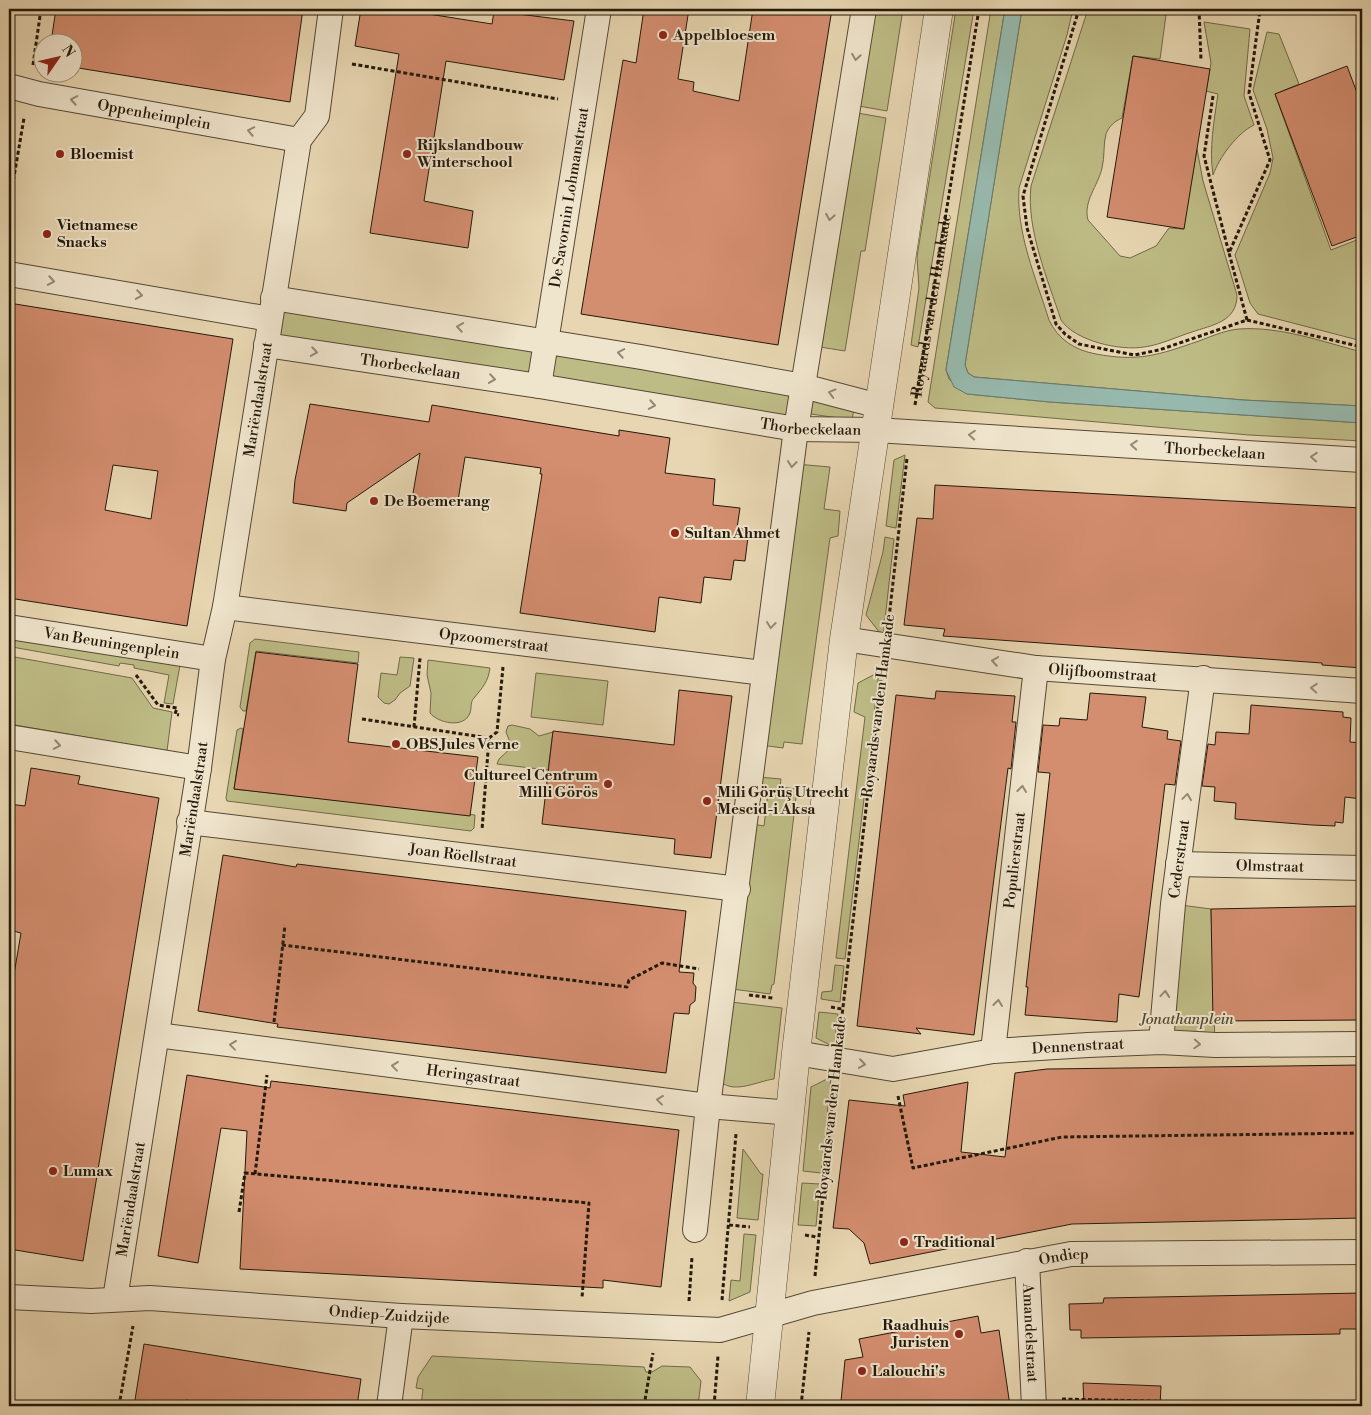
<svg xmlns="http://www.w3.org/2000/svg" width="1371" height="1415" viewBox="0 0 1371 1415" font-family="'Libre Bodoni',serif">
<style>
.green{fill:#bebc86;stroke:#716a48}
.water{fill:#97b9ad;stroke:#69796c}
.building{fill:#d38d6f;stroke:#24190a;fill-rule:evenodd}
.lines{fill:none;stroke-linecap:round;stroke-linejoin:round}
.minor-casing{stroke:#554834;stroke-width:26}
.tertiary-casing{stroke:#554834;stroke-width:29}
.path{stroke:#24190a;stroke-width:3;stroke-dasharray:4 2.5;stroke-linecap:butt}
.minor{stroke:#efe4cc;stroke-width:24}
.tertiary{stroke:#efe4cc;stroke-width:28}
.oneway{stroke:#948975}
.poi-dot{fill:#8f2418;stroke:#efe4cc;stroke-width:2}
.labels{text-anchor:middle;stroke-width:4;stroke-linejoin:round;paint-order:stroke}
.poi-label{font-size:15px;font-weight:bold;fill:#24190a;stroke:#efe4cc;text-anchor:start}
.street-label{font-size:15px;fill:#24190a;stroke:#efe4cc}
.park-label{font-size:15px;font-style:italic;fill:#524a2f;stroke:#efe4cc}
</style>
<rect width="100%" height="100%" fill="#e7d6b1"/>
<filter id="stains"><feTurbulence type="fractalNoise" baseFrequency=".004" numOctaves="4"/><feColorMatrix values="0 0 0 0 .2 0 0 0 0 .09 0 0 0 0 .02 0 0 0 .5 -.17"/></filter>
<radialGradient id="worn" r=".72"><stop offset=".6" stop-color="#630" stop-opacity="0"/><stop offset="1" stop-color="#630" stop-opacity=".3"/></radialGradient>
<path class="green" d="M868,9H903L887,111L853,105Z
M956,9H974L918,347L911,345L919,288L917,257Z
M991,9H1005L949,351L946,370L949,379L967,394L1050,402L1362,423V441L1249,435L935,408L928,402Z
M1022,9H1073L1067,35L1019,188C1016,233 1036,278 1049,320C1058,339 1074,350 1096,354C1139,362 1158,355 1199,341C1212,336 1226,330 1239,329C1280,326 1323,342 1362,352V406L1243,400L974,377L968,373L965,365L967,352Z
M1088,9H1128L1166,15L1160,59L1133,56L1122,118C1115,121 1109,126 1106,134C1103,144 1105,157 1102,168C1098,186 1083,201 1088,220L1120,256L1130,258L1156,246L1169,228L1183,229L1197,149L1203,181L1237,295C1237,322 1212,325 1192,332C1176,337 1160,345 1144,347C1120,351 1075,341 1061,320C1048,280 1026,229 1031,186Z
M1204,22L1250,29L1244,96L1254,125C1237,133 1219,158 1213,175C1209,147 1214,122 1218,94L1206,91L1211,63Z
M1267,32L1279,34L1299,84L1275,94L1331,250L1362,238V341L1258,314L1250,303L1235,255L1270,173L1273,158L1267,129L1253,90Z
M852,112L886,118L865,251H861L845,351L814,346Z
M273,298L803,386L796,429L266,345Z
M807,395L855,403L852,420L804,413Z
M905,455L896,528L886,526L894,460Z
M796,464L830,467L824,509L840,511L838,536L830,538L802,744L784,742L783,748L761,745Z
M885,537L894,539L883,637L866,615L883,552Z
M9,637L180,665L173,704L164,703L169,675L134,668V665L120,663L119,666L12,647V644L9,643Z
M255,639L359,652L358,663L256,651L246,711H243L240,707L250,643Z
M9,656L132,678L153,708L172,712L167,751L9,724Z
M400,657L414,658L410,686L400,693L395,700L389,704L384,703L378,697L381,673L397,675Z
M428,660L490,668C488,682 483,687 474,698C470,702 472,707 470,713C464,729 438,723 430,713L431,693L427,675Z
M879,672L845,959L836,958L865,717L854,712L858,683Z
M536,673L608,681L603,725L531,717Z
M512,725L530,729L539,736L553,732L548,770L497,764L499,759L512,747L506,732L508,726Z
M241,728L243,729L234,789L475,815L474,828L471,831L227,801L226,798L237,730Z
M758,777L781,779L780,787L797,789L774,984L772,985L770,994L732,989L752,824L764,826L768,792L755,791Z
M1173,904L1211,909L1215,1045L1161,1042Z
M835,965L844,966L840,1002L821,999L822,992L832,991Z
M731,1002L782,1008L774,1079C758,1081 735,1094 721,1082Z
M819,1012L838,1014L834,1047L816,1038Z
M831,1077L821,1173L803,1171L811,1087Z
M743,1149L761,1174H763L758,1220L737,1218Z
M802,1183L820,1184L816,1226L798,1225Z
M744,1234L756,1235L750,1292L729,1301L731,1280L740,1281Z
M432,1356L644,1367L646,1372H652L662,1366L690,1367L701,1381L698,1406H421L423,1389L416,1388L418,1377Z"/>
<path class="water" d="M1005,9H1022L967,352L965,365L968,373L974,377L1243,400L1362,406V423L1050,402L967,394L954,387L946,370Z"/>
<path class="building" d="M56,9H303L290,102L72,67V42H51Z
M361,9H397L492,24L494,11L574,21L564,80L446,61L424,201L473,211L468,248L370,233L399,54L355,46Z
M644,9H689L678,79L694,82L693,91L739,101L753,9H832L778,345L581,314L623,60L636,63Z
M1133,56L1210,69L1184,229L1107,217Z
M1347,66L1362,106V235L1332,246L1275,94Z
M9,303L233,339L187,626L9,598ZM113,465L158,471L151,519L105,510Z
M310,404L429,422L432,405L619,436V430L670,438L665,473L715,479L713,505L740,508L737,528L749,529L745,561L734,560L731,580L704,577L701,603L659,597L655,632L520,613L542,474H540L541,468L465,457L457,507L412,499L420,453L347,503L346,511L293,503L295,480Z
M935,485L1362,508V668L1322,665V663L943,636L945,629L904,625L917,518L933,519Z
M256,652L358,664L348,742L478,757L470,816L234,789Z
M679,690L732,696L711,858L674,854L675,839L542,824L553,731L674,745Z
M936,691L1015,696L1012,722H1016L1011,769L1008,768L974,1035L916,1028L921,1034L857,1026L896,695L935,699Z
M1090,693L1146,697L1142,727L1168,731L1167,739L1181,741L1175,785L1165,784L1139,997L1119,994L1117,1022L1025,1015L1028,987H1026L1050,773L1038,772L1043,725L1059,726L1060,718L1087,720Z
M1251,705L1343,712V717L1351,718L1350,742L1362,743V799L1345,797L1343,823L1335,822V826L1312,825L1235,819L1236,803L1214,801L1215,787L1202,786L1208,744L1215,745L1216,732L1249,734Z
M31,768L80,776L78,784L159,798L83,1261L9,1249V979L13,980L21,933L9,930V804L25,806Z
M223,855L296,867L297,864L686,911L679,972L694,973L693,983L696,987L695,1001L690,1005L689,1014L674,1013L666,1073L277,1027L278,1024L198,1011Z
M1362,906V1020L1213,1021L1211,909Z
M1362,1065V1218L1072,1224L870,1264L864,1243L849,1229L833,1228L849,1100L905,1106L903,1095L968,1082L961,1152L1005,1157L1015,1073L1047,1069Z
M187,1075L270,1088L271,1081L679,1130L661,1287L603,1280V1288L240,1269L247,1131L221,1128L198,1263L158,1256Z
M1362,1293V1329H1340V1334L1081,1338V1330H1070L1069,1304L1103,1303L1104,1298Z
M978,1316L981,1333L999,1330L1010,1406H975V1401H941L920,1406H860V1403L841,1401L845,1360L863,1357L859,1339Z
M144,1344L361,1379L357,1406H221L186,1400L185,1406H134Z
M1083,1383L1161,1386L1160,1406H1084Z"/>
<g class="lines">
<defs>
<g id="minor">
<path id="s2" d="M9,86L39,94L299,140"/>
<path d="M9,274L270,319"/>
<path d="M273,298L641,357L803,386L879,406"/>
<path id="s3" d="M266,345L539,386L796,429L875,430L1362,460"/>
<path id="s4" d="M539,386L599,9"/>
<path id="s5" d="M225,607L764,673"/>
<path id="s6" d="M9,627L213,659"/>
<path id="s7" d="M844,639L1036,668L1362,691"/>
<path d="M9,737L199,768"/>
<path id="s8" d="M189,822L738,889"/>
<path id="s9" d="M1178,864L1362,868"/>
<path id="s10" d="M157,1035L708,1106L791,1113"/>
<path id="s11" d="M1161,1042L1173,904L1203,678"/>
<path id="s12" d="M993,1051L1036,668"/>
<path id="s13" d="M796,1053L893,1069L993,1051L1088,1045L1161,1042L1215,1045L1362,1044"/>
<path d="M695,1230L708,1106L796,429L864,9"/>
<path id="s14" d="M1027,1261L1034,1406"/>
<path id="s15" d="M9,1297L91,1301L150,1298L401,1316L720,1330L813,1303L1071,1254L1362,1252"/>
<path id="s16" d="M115,1299L199,768L213,659L225,607L299,140L317,116L331,9"/>
<path d="M389,1406L401,1316"/>
</g>
<path id="tertiary" d="M760,1406L796,1053L844,639L939,9"/>
</defs>
<use href="#minor" class="minor-casing"/>
<use href="#tertiary" class="tertiary-casing"/>
<g class="path">
<path d="M1079,9L1023,196L1027,228L1056,324L1065,334L1079,344L1134,355L1159,350L1247,320L1362,347"/>
<path d="M1199,9L1201,60"/>
<path d="M352,64L558,99"/>
<path d="M33,65L41,9"/>
<path d="M1362,90V91"/>
<path d="M1213,96L1204,156L1229,253"/>
<path d="M9,123L15,125"/>
<path d="M9,206L24,118"/>
<path d="M1247,320L1229,253L1270,160L1249,93L1260,10"/>
<path id="s1" d="M915,405L979,9"/>
<path d="M889,618L907,458"/>
<path d="M136,675L158,705L177,708L175,714L179,715"/>
<path d="M362,719L489,738L482,830"/>
<path d="M414,727L420,658"/>
<path d="M489,738L497,732L503,667"/>
<path d="M282,945L627,987L629,980L662,963L699,969"/>
<path d="M749,995L773,998"/>
<path d="M831,1007L842,1009"/>
<path d="M274,1022L285,925"/>
<path d="M840,1033L882,671"/>
<path d="M898,1096L913,1168L1062,1137L1362,1133"/>
<path d="M255,1174L267,1075"/>
<path d="M239,1212L245,1173L589,1203L582,1298"/>
<path d="M729,1225L750,1227"/>
<path d="M805,1235L817,1237"/>
<path d="M815,1276L834,1086"/>
<path d="M722,1300L736,1134"/>
<path d="M689,1301L692,1257"/>
<path d="M1062,1399L1361,1406"/>
<path d="M119,1406L133,1326"/>
<path d="M644,1406L653,1353"/>
<path d="M714,1406L718,1356"/>
<path d="M801,1406L809,1332"/>
<path d="M933,1406L952,1404"/>
</g>
<use href="#minor" class="minor"/>
<use href="#tertiary" class="tertiary"/>
</g>
<defs><path id="oneway-chevron" d="M-2-3.5L2.5 0L-2 3.5" fill="none" stroke-width="1.6" stroke-linecap="round" stroke-linejoin="round" transform="scale(1.25)"/></defs>
<g class="oneway">
<use href="#oneway-chevron" transform="translate(856 57) rotate(99)"/>
<use href="#oneway-chevron" transform="translate(74 100) rotate(-170)"/>
<use href="#oneway-chevron" transform="translate(251 131) rotate(-169)"/>
<use href="#oneway-chevron" transform="translate(830 217) rotate(99)"/>
<use href="#oneway-chevron" transform="translate(51 281) rotate(10)"/>
<use href="#oneway-chevron" transform="translate(139 295) rotate(9)"/>
<use href="#oneway-chevron" transform="translate(460 327) rotate(-171)"/>
<use href="#oneway-chevron" transform="translate(314 352) rotate(9)"/>
<use href="#oneway-chevron" transform="translate(621 353) rotate(-170)"/>
<use href="#oneway-chevron" transform="translate(492 379) rotate(8)"/>
<use href="#oneway-chevron" transform="translate(832 393) rotate(-165)"/>
<use href="#oneway-chevron" transform="translate(652 405) rotate(10)"/>
<use href="#oneway-chevron" transform="translate(972 435) rotate(-176)"/>
<use href="#oneway-chevron" transform="translate(1134 445) rotate(-176)"/>
<use href="#oneway-chevron" transform="translate(1314 457) rotate(-176)"/>
<use href="#oneway-chevron" transform="translate(792 464) rotate(97)"/>
<use href="#oneway-chevron" transform="translate(771 625) rotate(97)"/>
<use href="#oneway-chevron" transform="translate(995 661) rotate(-171)"/>
<use href="#oneway-chevron" transform="translate(1314 688) rotate(-176)"/>
<use href="#oneway-chevron" transform="translate(57 745) rotate(10)"/>
<use href="#oneway-chevron" transform="translate(1022 789) rotate(-84)"/>
<use href="#oneway-chevron" transform="translate(1187 797) rotate(-82)"/>
<use href="#oneway-chevron" transform="translate(1165 994) rotate(-85)"/>
<use href="#oneway-chevron" transform="translate(998 1003) rotate(-84)"/>
<use href="#oneway-chevron" transform="translate(1197 1044) rotate(3)"/>
<use href="#oneway-chevron" transform="translate(233 1045) rotate(-173)"/>
<use href="#oneway-chevron" transform="translate(862 1064) rotate(8)"/>
<use href="#oneway-chevron" transform="translate(395 1066) rotate(-173)"/>
<use href="#oneway-chevron" transform="translate(660 1100) rotate(-173)"/>
</g>
<g class="poi-dot">
<circle cx="663" cy="35" r="5"/>
<circle cx="60" cy="154" r="5"/>
<circle cx="407" cy="154" r="5"/>
<circle cx="47" cy="234" r="5"/>
<circle cx="374" cy="501" r="5"/>
<circle cx="675" cy="533" r="5"/>
<circle cx="396" cy="744" r="5"/>
<circle cx="608" cy="784" r="5"/>
<circle cx="707" cy="801" r="5"/>
<circle cx="53" cy="1171" r="5"/>
<circle cx="904" cy="1242" r="5"/>
<circle cx="959" cy="1334" r="5"/>
<circle cx="862" cy="1371" r="5"/>
</g>
<g class="labels">
<g class="poi-label">
<text x="673" y="40">Appelbloesem</text>
<text x="417" y="150">Rijkslandbouw<tspan x="417" dy="17">Winterschool</tspan></text>
<text x="70" y="159">Bloemist</text>
<text x="57" y="230">Vietnamese<tspan x="57" dy="17">Snacks</tspan></text>
<text x="384" y="506">De Boemerang</text>
<text x="685" y="538">Sultan Ahmet</text>
<text x="406" y="749">OBS Jules Verne</text>
<text x="598" y="780" text-anchor="end">Cultureel Centrum<tspan x="598" dy="17">Milli Görös</tspan></text>
<text x="717" y="797">Mili Görüş Utrecht<tspan x="717" dy="17">Mescid-i Aksa</tspan></text>
<text x="63" y="1176">Lumax</text>
<text x="914" y="1247">Traditional</text>
<text x="949" y="1330" text-anchor="end">Raadhuis<tspan x="949" dy="17">Juristen</tspan></text>
<text x="872" y="1376">Lalouchi's</text>
</g>
<g class="street-label">
<text dy="5" stroke="none"><textPath href="#s2" startOffset="148">Oppenheimplein</textPath></text>
<text dy="5" stroke="none"><textPath href="#s4" startOffset="191">De Savornin Lohmanstraat</textPath></text>
<text dy="5" stroke="none"><textPath href="#s1" startOffset="101">Royaards van den Hamkade</textPath></text>
<text dy="5" stroke="none"><textPath href="#s3" startOffset="146">Thorbeckelaan</textPath></text>
<text dy="5" stroke="none"><textPath href="#s16" startOffset="911">Mariëndaalstraat</textPath></text>
<text dy="5" stroke="none"><textPath href="#s3" startOffset="551">Thorbeckelaan</textPath></text>
<text dy="5" stroke="none"><textPath href="#s3" startOffset="956">Thorbeckelaan</textPath></text>
<text dy="5" stroke="none"><textPath href="#s5" startOffset="271">Opzoomerstraat</textPath></text>
<text dy="5" stroke="none"><textPath href="#s6" startOffset="104">Van Beuningenplein</textPath></text>
<text dy="5" stroke="none"><textPath href="#s7" startOffset="261">Olijfboomstraat</textPath></text>
<text transform="translate(878 706) rotate(-83)" y="5">Royaards van den Hamkade</text>
<text dy="5" stroke="none"><textPath href="#s16" startOffset="506">Mariëndaalstraat</textPath></text>
<text dy="5" stroke="none"><textPath href="#s8" startOffset="276">Joan Röellstraat</textPath></text>
<text dy="5" stroke="none"><textPath href="#s12" startOffset="192">Populierstraat</textPath></text>
<text dy="5" stroke="none"><textPath href="#s11" startOffset="184">Cederstraat</textPath></text>
<text dy="5" stroke="none"><textPath href="#s9" startOffset="92">Olmstraat</textPath></text>
<text dy="5" stroke="none"><textPath href="#s13" startOffset="285">Dennenstraat</textPath></text>
<text dy="5" stroke="none"><textPath href="#s10" startOffset="319">Heringastraat</textPath></text>
<text transform="translate(831 1108) rotate(-84)" y="5">Royaards van den Hamkade</text>
<text dy="5" stroke="none"><textPath href="#s16" startOffset="101">Mariëndaalstraat</textPath></text>
<text dy="5" stroke="none"><textPath href="#s15" startOffset="1064">Ondiep</textPath></text>
<text dy="5" stroke="none"><textPath href="#s15" startOffset="381">Ondiep-Zuidzijde</textPath></text>
<text dy="5" stroke="none"><textPath href="#s14" startOffset="72">Amandelstraat</textPath></text>
</g>
<g class="park-label">
<text x="1187" y="1024">Jonathanplein</text>
</g>
</g>
<rect width="1371" height="1415" fill="none" stroke="#e7d6b1" stroke-width="30"/>
<rect x="10" y="10" width="1351" height="1395" fill="none" stroke="#24190a" stroke-width="2.5"/>
<rect x="15" y="15" width="1341" height="1385" fill="none" stroke="#24190a"/>
<g transform="translate(58 58) rotate(56)"><circle r="24" fill="#efe4cc" stroke="#9e937e"/>
<path d="M0-4L9 19L0 12L-9 19Z" fill="#8f2418"/>
<text y="-8" font-size="14" font-weight="bold" text-anchor="middle" fill="#24190a">N</text>
</g>
<rect width="100%" height="100%" filter="url(#stains)"/>
<rect width="100%" height="100%" fill="url(#worn)"/>
</svg>
